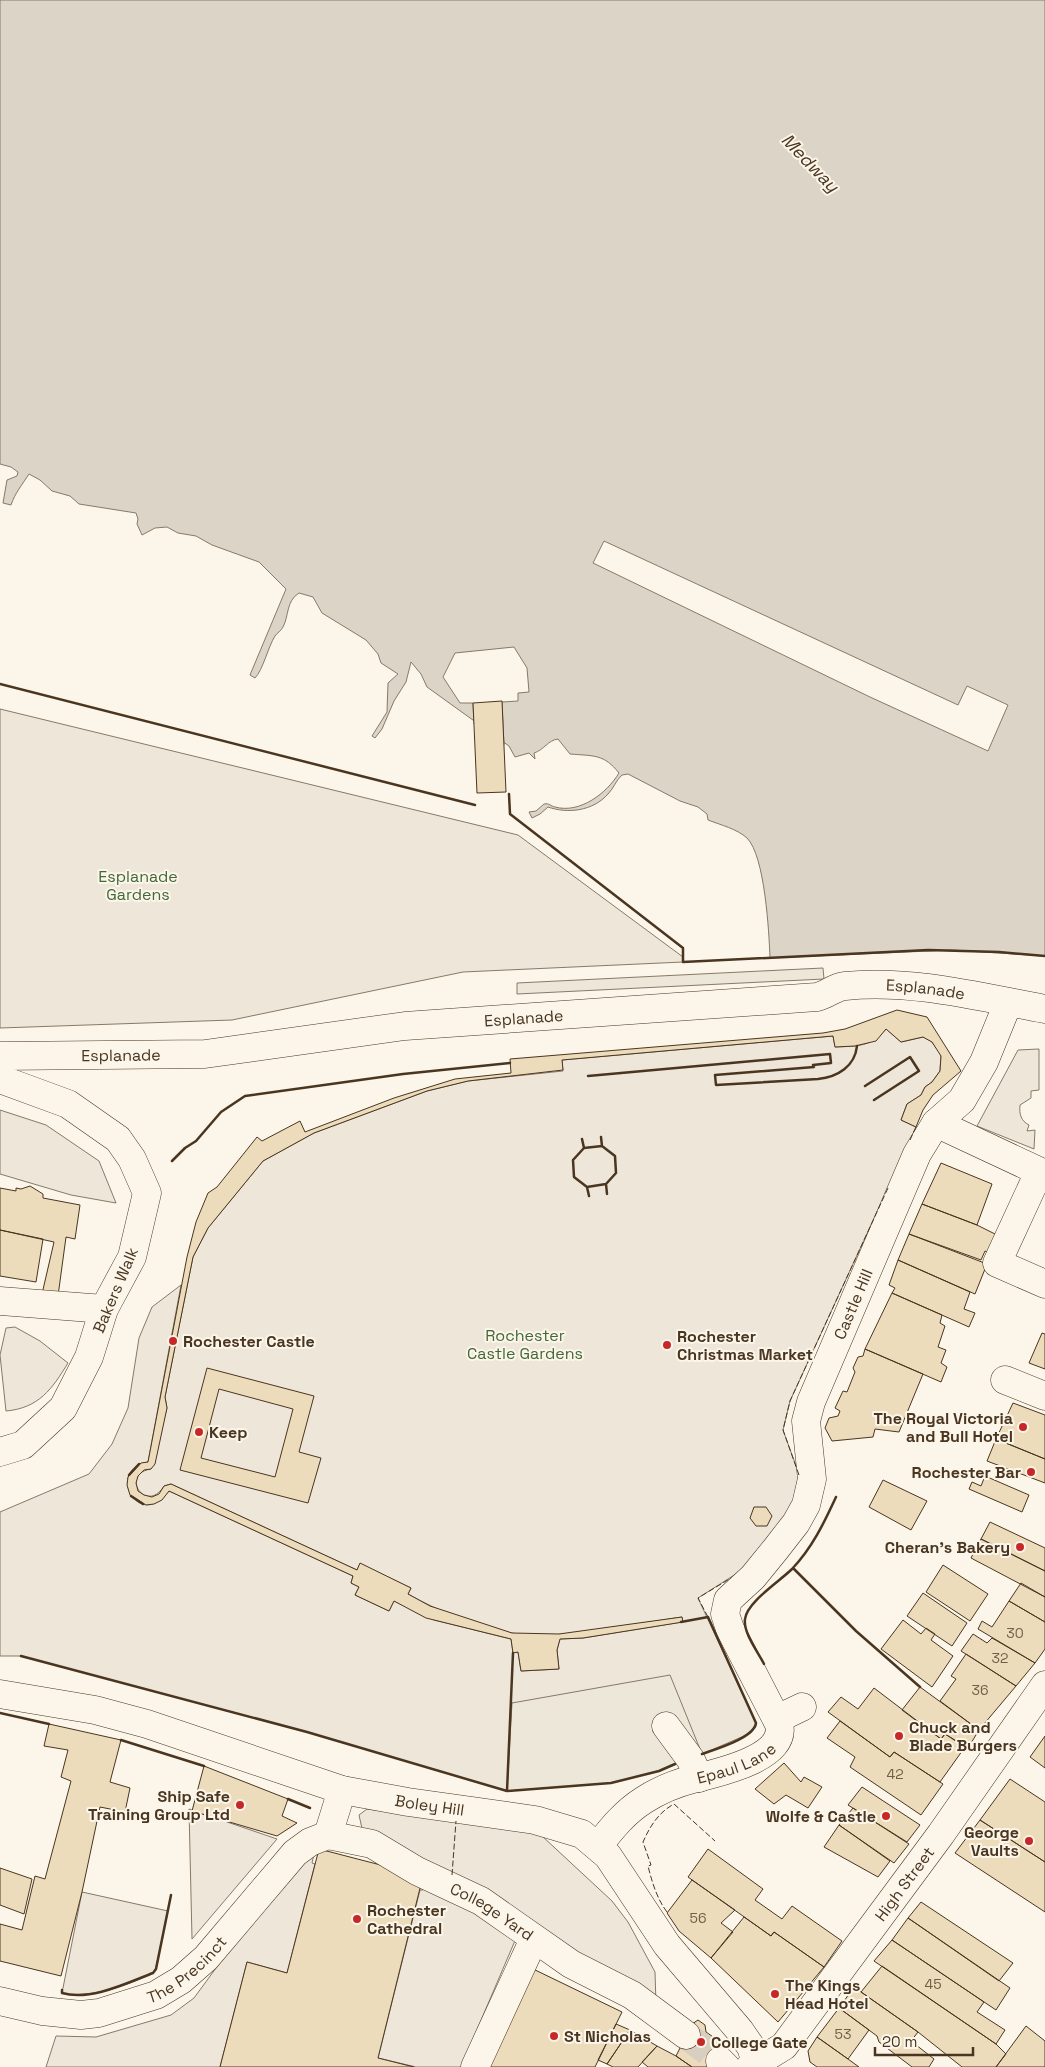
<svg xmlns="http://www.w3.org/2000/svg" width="1045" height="2067" viewBox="0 0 1045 2067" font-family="'Space Grotesk',sans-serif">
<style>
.green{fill:#ede6d9;stroke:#887966}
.parking{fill:#ede7d9;stroke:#887966}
.water{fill:#dcd4c6;stroke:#887966}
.pier{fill:#fbf6e9;stroke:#887966}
.building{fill:#ecdcbc;stroke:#4a3520;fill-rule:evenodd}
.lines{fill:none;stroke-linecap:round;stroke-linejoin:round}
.minor-tunnel{stroke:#d8cfc1;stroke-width:28;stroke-dasharray:28 14;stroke-linecap:butt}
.minor-casing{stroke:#4a3520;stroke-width:29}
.minor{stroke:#fbf6e9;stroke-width:28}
.fence{stroke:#4a3520;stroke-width:1;stroke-dasharray:6 2.5;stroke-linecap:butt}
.wall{stroke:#4a3520;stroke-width:2.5}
.poi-dot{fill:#c62828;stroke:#fbf6e9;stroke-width:2}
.labels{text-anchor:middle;stroke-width:4;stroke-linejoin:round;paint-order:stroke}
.number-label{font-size:14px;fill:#725f47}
.park-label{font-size:16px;fill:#436837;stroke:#fbf6e9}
.street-label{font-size:16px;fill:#4a3520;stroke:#fbf6e9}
.poi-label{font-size:16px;font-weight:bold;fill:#4a3520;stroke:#fbf6e9;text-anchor:start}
.water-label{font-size:18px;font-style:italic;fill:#4a3520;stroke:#fbf6e9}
</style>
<rect width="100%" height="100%" fill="#fbf6e9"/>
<path class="green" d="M0,709L518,835L683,957V962L463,972L232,1020L0,1028Z
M886,1029L901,1042L923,1037L931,1041L941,1054L940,1071L932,1082L925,1087L921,1095L907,1104L901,1120L916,1127L790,1401L783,1430L799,1474L793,1503L773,1537L739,1572L698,1598L755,1721L756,1726L751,1733L702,1754L512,1703L507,1791L307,1732L21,1656H0V1512L89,1474L112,1444L128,1408L139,1338L152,1307L181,1285L148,1462C105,1469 138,1532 169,1491L353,1576L351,1583L359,1587L355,1595L389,1611L394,1601L434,1620L511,1639L513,1652H518L521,1671L559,1669L557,1650L560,1639L583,1638L682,1622V1617C633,1624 558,1641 511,1633C477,1627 438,1611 408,1594L411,1588L360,1564L357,1570L171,1484L164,1486C146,1515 119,1474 151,1469L167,1408L165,1397L193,1257L208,1228L263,1161L314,1133L427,1091L468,1081L563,1071L562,1060L833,1036L835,1047C858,1046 871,1047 886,1029Z
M1039,1049V1090L1031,1091V1098L1020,1105C1019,1114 1021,1121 1029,1125L1027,1131L1035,1130L1034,1149L977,1126L1018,1050Z
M0,1110L46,1125L99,1161L116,1203L71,1195L0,1174Z
M15,1327L40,1341L68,1363C52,1389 39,1408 6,1411L0,1355L6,1328Z
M189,1809L277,1839L192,1939Z
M367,1809L517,1828L542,1836L612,1901L628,1922L655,1972L656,2004L363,1833L359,1815Z
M314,1854L312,1863L315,1864L287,1973L247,1962L220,2067H46L56,2036L96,2037L171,2015L194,1998L280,1881Z
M425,1882L517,1936L461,2067H416L378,2058L420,1890H423Z
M82,1892L168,1911L155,1971C135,1984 85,2000 62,1993Z"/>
<path class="parking" d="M823,968L824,979L517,994V983Z
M670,1675L702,1754L659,1771L611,1783L507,1791L512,1703Z"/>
<path class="water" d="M0,0H1045V956L952,950L770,958C769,932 765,856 747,838C737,829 721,825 708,820L707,814L698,807L680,801L628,774L622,775C616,780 614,788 608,794C593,811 568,814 548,807L540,814L532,818L529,812L536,811L544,804C550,803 550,806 555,807C580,814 607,793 619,773C604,754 594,756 570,754L558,739C548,740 544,750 534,753L535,759L529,753L515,757L509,746L427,687L421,674L411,662L406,682L394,701L382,729L375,738L372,736L387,712L388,683L398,674L381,663L378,654L366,640L322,613L313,597L299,593C286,601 289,616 283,627C281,631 277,633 275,636C268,647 263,670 255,678L250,675L286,589L259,562L212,545L196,536L178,533L167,527L155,528L142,535L137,524L138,519L136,513L79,504L70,496L52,491L40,480L29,474C22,485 15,493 11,505L3,503L7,480L17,476L18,472L11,467L0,464Z"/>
<path class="pier" d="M604,541L958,705L967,686L1008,705L988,751L870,697L593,563Z
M514,647L527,668L529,692L518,693V701L502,702L504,745L474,724L473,703H460L443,677L455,653Z"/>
<path class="building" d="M502,701L506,792L477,793L473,703Z
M897,1010L927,1017L961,1071L933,1095L923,1110L916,1127L901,1120L907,1104L921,1095L925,1087L932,1082L940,1071L941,1056L932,1042L923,1037L901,1042L886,1029L876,1041L855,1046L835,1047L833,1036L562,1060L563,1070L468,1081L427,1091L314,1133L263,1161L208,1228L193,1257L165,1397L167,1408L155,1464L151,1469L144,1470L138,1476L136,1483L138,1491L144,1495L152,1497L159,1494L164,1486L171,1484L357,1570L360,1563L411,1588L408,1594L430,1606L512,1633L559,1634L682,1617L683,1622L583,1638L560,1639L557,1650L559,1669L521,1671L518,1652L513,1653L511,1639L426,1618L394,1601L389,1611L355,1595L359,1587L351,1583L353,1576L169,1491L162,1500L154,1504L146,1505L130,1495L127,1485L128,1477L141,1463L148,1462L187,1257L196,1222L208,1193L217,1187L257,1137L262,1141L300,1121L305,1132L394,1098L455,1079L511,1073L510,1059L823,1033L845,1029Z
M941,1163L992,1184L977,1225L922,1204Z
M30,1186L43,1194V1198L80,1205L75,1239L66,1237L58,1296L42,1294L54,1242L0,1230V1188L16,1191V1188L21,1189Z
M922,1204L977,1225L1005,1239L991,1254L985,1251L981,1260L909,1234Z
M0,1230L43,1239L36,1282L0,1276Z
M909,1234L987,1264L975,1294L898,1260Z
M898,1260L970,1292L964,1309L975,1313L969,1327L892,1293L895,1288L889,1285Z
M892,1293L942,1315L940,1323L945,1326L938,1347L946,1350L941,1363L947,1367L941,1382L865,1349Z
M1042,1333L1045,1334V1369L1029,1363Z
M865,1349L923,1374L899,1432L875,1429L873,1437L832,1441L825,1428L829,1418L838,1416L840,1411L835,1408L843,1391L847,1392L855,1372L853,1368L858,1357L863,1356Z
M207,1368L314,1396L299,1452L321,1458L308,1503L180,1470ZM219,1389L293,1409L275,1477L201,1458Z
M1013,1403L1045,1415V1459L996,1439Z
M996,1439L1045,1459V1483L987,1461Z
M985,1476L1029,1495L1022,1512L969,1489L972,1482L981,1486Z
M883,1480L927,1501L911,1530L869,1507Z
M754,1507H766L772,1516L767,1526H756L750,1518Z
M990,1522L1045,1548V1571L981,1539Z
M981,1539L1045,1571V1597L971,1558Z
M943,1565L988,1594L970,1621L926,1592Z
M1021,1583L1045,1597V1622L1009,1601Z
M923,1593L967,1623L952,1646L907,1616Z
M1009,1601L1045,1622V1649L1035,1663L978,1629L982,1621L992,1627Z
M903,1620L921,1634L926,1628L935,1634L931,1640L953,1656L932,1687L881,1649Z
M973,1634L987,1643L992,1638L1035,1663L1016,1686L961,1651Z
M966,1654L1016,1686L979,1730L940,1701L956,1679L951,1676Z
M920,1687L979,1730L968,1748L945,1734L941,1739L902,1710Z
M874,1688L941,1739L945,1734L965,1747L940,1782L894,1752L890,1757L828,1712L841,1697L858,1709Z
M840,1721L890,1757L894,1752L943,1784L921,1815L850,1767L855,1757L827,1738Z
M49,1724L121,1740L110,1782L130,1788L125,1812L100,1807L82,1892L61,1976L0,1961V1924L22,1930L35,1876L45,1879L71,1781L61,1777L68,1750L44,1746Z
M1045,1736V1768L1030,1757Z
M784,1763L801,1782L804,1777L822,1787L808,1808L786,1795L774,1804L755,1789Z
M204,1766L288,1799L282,1816L297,1823L277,1836L192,1811Z
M1010,1779L1045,1802V1862L980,1820Z
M862,1787L920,1825L907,1842L848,1805Z
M853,1808L909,1844L894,1863L839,1825Z
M980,1820L1045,1862V1912L955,1853Z
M839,1825L890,1861L878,1877L824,1847Z
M319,1849L423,1876L378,2058L414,2067H220L247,1962L287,1973Z
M708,1849L763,1889L755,1900L782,1919L792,1906L842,1941L824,1967L774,1932L771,1936L688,1877Z
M0,1868L32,1879L24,1914L0,1905Z
M692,1880L735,1910L721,1923L733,1932L711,1958L679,1931L667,1913Z
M921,1902L1013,1963L999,1981L908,1918Z
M744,1917L771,1936L774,1932L824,1967L778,2022L711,1958Z
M908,1918L1010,1988L996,2010L892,1940Z
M892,1940L984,2002L977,2012L1005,2030L996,2044L874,1961Z
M882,1966L996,2044L1006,2054L996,2067H962L918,2032L861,1992Z
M531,1968L622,2012L595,2067H482Z
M854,1987L918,2032L911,2041L934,2059L929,2067H912L879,2042L877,2036L839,2008Z
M839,2008L869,2030L848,2059L817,2037Z
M698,2020L705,2025L706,2032L729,2048L717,2067H692L676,2056L692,2024Z
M616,2024L630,2030L607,2064L598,2060Z
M1026,2026L1045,2041V2067H996Z
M630,2030L657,2046L638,2067H613L607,2064Z
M817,2037L848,2059L859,2067H817L810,2062L808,2051Z
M657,2046L676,2056L692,2067H648L642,2062Z"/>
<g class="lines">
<path class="minor-tunnel" d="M686,2035L720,2061"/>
<defs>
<g id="minor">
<path id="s1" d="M0,1056L205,1054L405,1026L817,997C827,995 834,987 845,986C911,979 980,997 1045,1009"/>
<path d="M0,1079L68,1104L118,1139L132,1159L147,1193L132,1257L104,1309L89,1357L63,1408L23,1445L0,1452"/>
<path d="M936,1123L1045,1174"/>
<path d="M1039,1172L997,1263L1045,1284"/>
<path d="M0,1301L104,1309"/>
<path d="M1005,1380L1045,1396"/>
<path id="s2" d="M0,1694L95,1710L147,1724L342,1790L408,1802L535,1820L582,1834L608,1856L667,1945L740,2031L751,2047L756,2062"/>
<path d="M777,1719L802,1707"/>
<path d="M666,1726L691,1760L699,1778"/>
<path d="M328,1835L342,1790"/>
<path id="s3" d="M598,1846C612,1828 625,1812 644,1800C658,1791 677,1783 693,1779C717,1773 788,1758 779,1724L730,1629L725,1614L728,1600L753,1577L775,1550L796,1523L806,1505L812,1479L806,1421L811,1402L917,1154L936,1123L962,1100L984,1062L1008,1003"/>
<path id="s4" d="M0,2001L42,2011L81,2015L99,2013L156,1995L181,1980L206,1958L295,1853L310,1842L328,1835L372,1844L417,1871L481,1901L571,1964L632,1995L686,2035"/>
<path d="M720,2061L726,2067"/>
<path d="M475,2067L534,1939"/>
<path id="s5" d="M750,2067L784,2046L941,1834L1045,1685"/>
</g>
</defs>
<use href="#minor" class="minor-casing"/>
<use href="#minor" class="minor"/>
<path class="fence" d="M910,1140L916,1127
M799,1475L783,1430L790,1401L888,1188
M708,1617L698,1598L731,1578
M452,1875L456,1821
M667,1912C657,1899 652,1882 648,1866L651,1865L643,1842C650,1826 659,1812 674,1804L715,1841"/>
<path class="wall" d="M0,684L475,805
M509,794L510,814L683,948V962L928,950L999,952L1045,956
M588,1076L830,1054L831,1063L813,1065L814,1067L715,1075L716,1085L818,1079C838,1077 855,1066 857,1046
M865,1086L910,1057L919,1071L874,1100
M601,1137L602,1146
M582,1139L584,1148
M172,1161L185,1148L196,1141L221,1112L245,1096L403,1074L510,1063
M606,1184L607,1194
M587,1187L606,1184L616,1173L615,1156L602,1146L584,1148L573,1160L574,1177L587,1187L589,1196
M129,1475L139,1464
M131,1496L143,1504
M793,1568L856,1631L920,1687
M681,1622L708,1617L756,1723C754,1738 716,1749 702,1754
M21,1656L307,1732L507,1791L611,1783L659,1771L675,1764
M764,1664C758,1652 743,1633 745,1619C747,1602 780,1581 792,1569C812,1548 824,1523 836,1497
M0,1713L49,1724
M121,1740L204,1766
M507,1791L513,1653
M288,1799L310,1808
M62,1990V1993C91,2001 127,1983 153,1973L156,1969L171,1895"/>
</g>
<g class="poi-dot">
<circle cx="173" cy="1341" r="5"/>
<circle cx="667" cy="1345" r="5"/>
<circle cx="1023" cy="1427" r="5"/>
<circle cx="199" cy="1432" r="5"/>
<circle cx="1031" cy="1472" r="5"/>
<circle cx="1020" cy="1547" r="5"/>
<circle cx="899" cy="1736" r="5"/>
<circle cx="240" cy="1805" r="5"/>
<circle cx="886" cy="1816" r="5"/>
<circle cx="1029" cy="1841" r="5"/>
<circle cx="357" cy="1919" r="5"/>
<circle cx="775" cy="1994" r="5"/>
<circle cx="554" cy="2036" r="5"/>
<circle cx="701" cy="2042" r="5"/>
</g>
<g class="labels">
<g class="number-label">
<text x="1015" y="1638">30</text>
<text x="1000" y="1663">32</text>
<text x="980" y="1695">36</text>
<text x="895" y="1779">42</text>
<text x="698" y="1923">56</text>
<text x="933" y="1989">45</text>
<text x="843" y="2039">53</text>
</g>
<g class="park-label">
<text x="138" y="882">Esplanade<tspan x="138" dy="18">Gardens</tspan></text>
<text x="525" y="1341">Rochester<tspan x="525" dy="18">Castle Gardens</tspan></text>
</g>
<g class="street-label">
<text dy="6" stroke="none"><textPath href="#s1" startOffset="931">Esplanade</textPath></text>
<text dy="6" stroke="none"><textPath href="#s1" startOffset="526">Esplanade</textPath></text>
<text dy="6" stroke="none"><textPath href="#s1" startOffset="121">Esplanade</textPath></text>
<text transform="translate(115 1290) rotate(-67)" y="6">Bakers Walk</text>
<text dy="6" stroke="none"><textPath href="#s3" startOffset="702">Castle Hill</textPath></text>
<text dy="6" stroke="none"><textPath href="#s3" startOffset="165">Epaul Lane</textPath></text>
<text dy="6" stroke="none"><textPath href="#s2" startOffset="445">Boley Hill</textPath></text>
<text dy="6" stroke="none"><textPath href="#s5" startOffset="242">High Street</textPath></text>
<text dy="6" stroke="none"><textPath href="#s4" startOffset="581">College Yard</textPath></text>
<text dy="6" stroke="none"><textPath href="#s4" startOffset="200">The Precinct</textPath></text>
</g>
<g class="poi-label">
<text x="677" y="1342">Rochester<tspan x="677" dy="18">Christmas Market</tspan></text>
<text x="183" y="1347">Rochester Castle</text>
<text x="1013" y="1424" text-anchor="end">The Royal Victoria<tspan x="1013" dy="18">and Bull Hotel</tspan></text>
<text x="209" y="1438">Keep</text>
<text x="1021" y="1478" text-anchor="end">Rochester Bar</text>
<text x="1010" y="1553" text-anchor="end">Cheran's Bakery</text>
<text x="909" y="1733">Chuck and<tspan x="909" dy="18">Blade Burgers</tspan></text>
<text x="230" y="1802" text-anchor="end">Ship Safe<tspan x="230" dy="18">Training Group Ltd</tspan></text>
<text x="876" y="1822" text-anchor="end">Wolfe &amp; Castle</text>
<text x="1019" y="1838" text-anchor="end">George<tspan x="1019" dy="18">Vaults</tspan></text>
<text x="367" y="1916">Rochester<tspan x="367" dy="18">Cathedral</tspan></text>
<text x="785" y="1991">The Kings<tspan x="785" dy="18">Head Hotel</tspan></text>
<text x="564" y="2042">St Nicholas</text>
<text x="711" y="2048">College Gate</text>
</g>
<g class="water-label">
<text transform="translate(810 163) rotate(46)" y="6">Medway</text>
</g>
</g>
<path d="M875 2047v8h98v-8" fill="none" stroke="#4a3520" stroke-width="2.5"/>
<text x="882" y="2047" font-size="15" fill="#4a3520" stroke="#fbf6e9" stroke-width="4" paint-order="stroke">20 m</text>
</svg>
